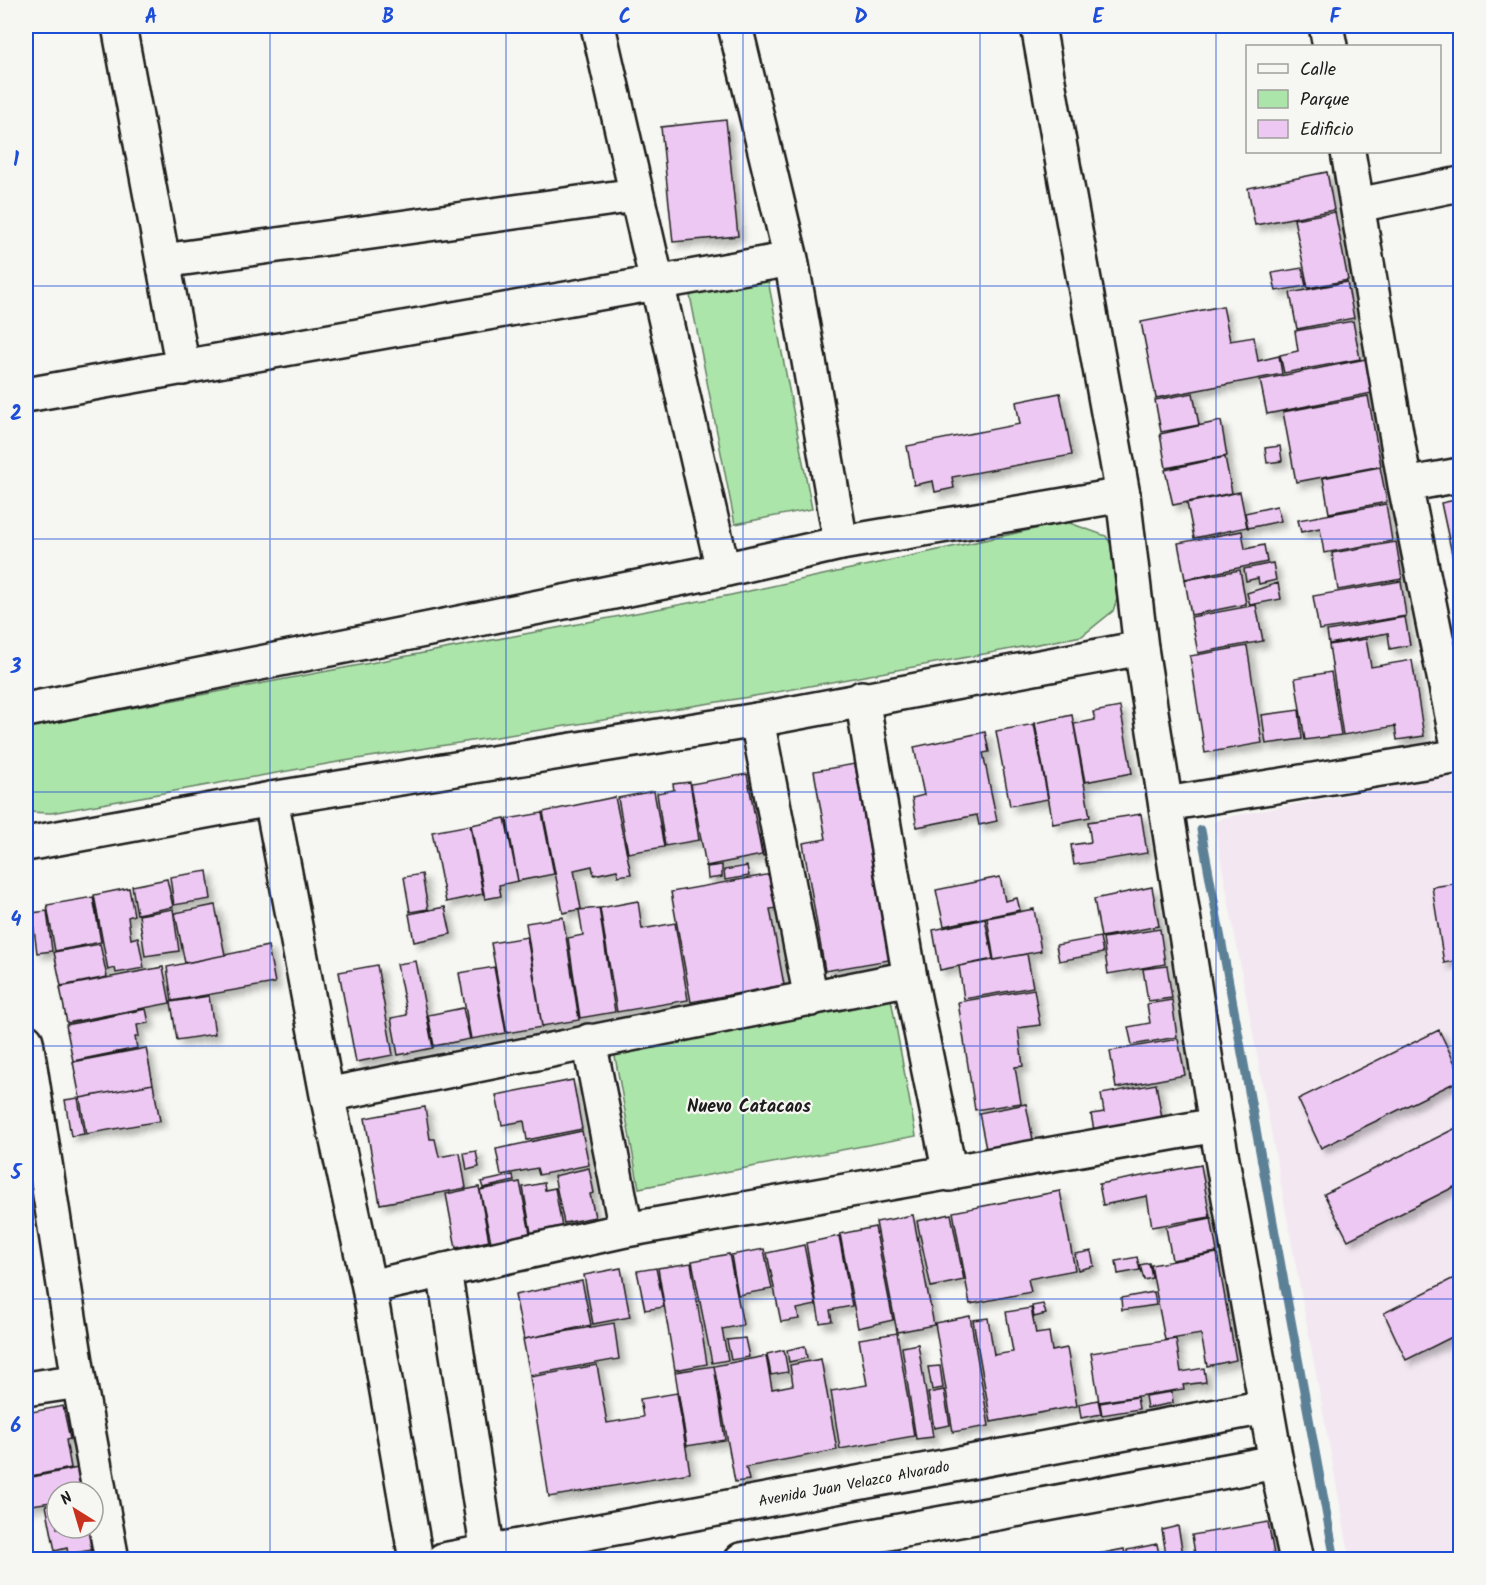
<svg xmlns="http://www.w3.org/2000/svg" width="1486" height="1585" viewBox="0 0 1486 1585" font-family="Kalam,sans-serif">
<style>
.built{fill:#f3e8f2}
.green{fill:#ace5aa;stroke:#648063;stroke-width:1.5}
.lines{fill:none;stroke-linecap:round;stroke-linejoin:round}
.stream{stroke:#5c8196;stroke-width:9}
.building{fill:#edc8f3;stroke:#1c1c1c;stroke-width:1.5;filter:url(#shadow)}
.minor-casing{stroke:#1c1c1c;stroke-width:38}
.tertiary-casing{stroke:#1c1c1c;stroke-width:38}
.minor{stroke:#f6f6f2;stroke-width:33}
.tertiary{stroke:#f6f6f2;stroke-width:33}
.grid{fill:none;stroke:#1d4ed8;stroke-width:1.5;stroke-opacity:0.55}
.labels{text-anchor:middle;stroke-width:4.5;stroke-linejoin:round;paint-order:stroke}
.street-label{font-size:15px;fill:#1c1c1c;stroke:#f6f6f2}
.quarter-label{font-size:18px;font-weight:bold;fill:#1c1c1c;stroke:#f6f6f2}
.neatline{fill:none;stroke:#1d4ed8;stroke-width:2}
.grid-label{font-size:20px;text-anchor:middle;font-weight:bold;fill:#1d4ed8}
</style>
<defs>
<filter id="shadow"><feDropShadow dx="5.5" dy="5.5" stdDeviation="3" flood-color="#0004"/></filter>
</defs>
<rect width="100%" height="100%" fill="#f6f6f2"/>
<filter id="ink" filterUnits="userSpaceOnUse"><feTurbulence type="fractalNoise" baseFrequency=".0167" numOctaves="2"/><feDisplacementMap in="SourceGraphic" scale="12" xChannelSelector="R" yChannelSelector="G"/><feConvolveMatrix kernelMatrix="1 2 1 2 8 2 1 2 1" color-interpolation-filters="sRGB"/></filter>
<g filter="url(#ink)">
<path class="built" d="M1460,774V1559H1350L1214,823L1221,818Z"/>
<path class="green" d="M767,275L812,509L735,524L689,290Z
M1067,522L1106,536L1119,557L1122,584L1113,611L1082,636L749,697L338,762L51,813L26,812V728L731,595Z
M891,999L916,1136L639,1188L614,1051Z"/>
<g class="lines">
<path class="stream" d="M1201,830L1335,1560"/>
</g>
<path class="building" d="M726,120L738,236L673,242L661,127Z
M1327,172L1334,210L1255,225L1248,188Z
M1335,212L1348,280L1308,288L1294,219Z
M1302,268L1306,286L1276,291L1272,273Z
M1347,282L1354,318L1297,329L1290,293Z
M1223,306L1230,341L1254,337L1258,361L1279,356L1282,374L1156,398L1141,322Z
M1353,321L1360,359L1284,373L1280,355L1298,351L1295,331Z
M1376,357L1382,391L1267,414L1260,380Z
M1060,393L1072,455L952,477L954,488L935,492L933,481L914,485L907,446L1020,424L1016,402Z
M1193,393L1199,425L1161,432L1155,400Z
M1368,396L1381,466L1296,482L1283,412Z
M1221,421L1227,456L1166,468L1160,434Z
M1280,446L1282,461L1267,463L1265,448Z
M1225,457L1232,493L1173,505L1165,470Z
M1380,467L1387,502L1329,513L1323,478Z
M1240,492L1247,527L1194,538L1187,503Z
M1460,499V571L1456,572L1441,503Z
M1386,504L1392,541L1324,553L1320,528L1301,532L1298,520Z
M1277,506L1281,521L1248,528L1245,513Z
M1242,531L1245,549L1264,545L1267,562L1185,579L1178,543Z
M1396,542L1402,579L1338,590L1332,553Z
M1273,563L1276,580L1259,584L1258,578L1246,581L1244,569Z
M1240,570L1246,604L1191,615L1185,580Z
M1401,581L1406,616L1319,630L1313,596Z
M1278,583L1281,599L1250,605L1247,593Z
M1256,605L1263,641L1198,653L1191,617Z
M1405,617L1410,645L1390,649L1388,633L1329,644L1327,631Z
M1366,639L1371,667L1412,660L1424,736L1397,740L1395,726L1343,735L1329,645Z
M1247,646L1262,743L1205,753L1190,656Z
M1331,672L1341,735L1305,740L1295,678Z
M1120,707L1132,773L1085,782L1074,724L1095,720L1093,712Z
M1299,710L1302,739L1266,744L1262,715Z
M1072,715L1090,817L1053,824L1035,723Z
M1034,724L1048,799L1010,806L996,731Z
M985,732L989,752L983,753L997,821L979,825L977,815L917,827L912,798L924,795L914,747Z
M855,764L889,960L825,971L803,843L826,839L814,771Z
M747,774L762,855L706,866L691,784Z
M690,782L699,840L665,846L657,793L674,790L673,784Z
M654,791L664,847L628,853L618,798Z
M615,797L631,874L618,876L617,870L594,875L592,866L574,870L581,909L563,913L543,812Z
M542,813L554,874L518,881L507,819Z
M1141,814L1147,853L1074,865L1071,845L1091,842L1088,822Z
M505,818L518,881L499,885L501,896L485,899L471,825Z
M470,825L483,894L446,902L432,832Z
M771,833L775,854L763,856L759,835Z
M722,865V877L708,879L707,867Z
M747,866L749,876L725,880L724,870Z
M207,871L211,899L174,905L170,877Z
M777,873L783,907L770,909L784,985L691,1002L671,892Z
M422,874L428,909L410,912L404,877Z
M1000,877L1005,901L1017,898L1020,910L944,926L936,890Z
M167,879L173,907L137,914L132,886Z
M1460,883V960L1444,963L1432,887Z
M1152,887L1159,926L1101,937L1094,899Z
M129,888L134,915L128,917L131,939L138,937L144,968L116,973L115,968L108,970L94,895Z
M93,897L101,942L55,951L47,905Z
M638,901L642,929L675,923L688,1000L617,1012L600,908Z
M215,905L225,955L185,963L175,913Z
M445,907L451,934L414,942L409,914Z
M599,908L615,1012L580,1018L568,938L583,935L579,910Z
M173,909L179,951L145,956L139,915Z
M1034,909L1041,951L994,960L987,918Z
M47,911L52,951L37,953L32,913Z
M563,917L579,1020L542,1026L526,923Z
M985,919L993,959L940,970L933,930Z
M1160,929L1165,964L1108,974L1103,938Z
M527,937L542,1027L507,1033L491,943Z
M1100,937L1103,953L1059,961L1056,945Z
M100,944L107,977L61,986L54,952Z
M268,946L275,983L172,1001L167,967Z
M1027,954L1033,987L964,999L959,966Z
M416,961L433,1048L398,1055L391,1018L407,1015L397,964Z
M377,965L393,1055L356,1062L339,972Z
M1167,966L1172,998L1148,1001L1143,969Z
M163,967L170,1003L67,1023L60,987Z
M494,967L506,1033L471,1039L459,973Z
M1034,989L1040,1025L1018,1028L1023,1066L1015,1067L1021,1103L975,1110L958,1002Z
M209,996L215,1034L177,1040L171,1002Z
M1172,1000L1177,1037L1132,1045L1128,1027L1150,1023L1147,1004Z
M463,1008L470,1039L434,1046L428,1015Z
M146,1009L149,1023L137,1025L139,1036L135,1037L137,1048L73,1061L66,1025Z
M1439,1030L1460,1074V1080L1321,1148L1298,1099Z
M1178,1039L1185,1075L1116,1088L1110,1051Z
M146,1048L153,1084L80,1098L73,1062Z
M573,1080L582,1129L527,1140L524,1121L502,1125L496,1095Z
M153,1084L160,1121L86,1134L80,1098Z
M1156,1084L1163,1124L1095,1136L1091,1114L1104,1112L1101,1094Z
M78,1098L84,1134L71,1136L65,1100Z
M1026,1104L1033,1140L986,1149L979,1113Z
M425,1107L430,1139H435L439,1157L460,1153L466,1188L380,1204L365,1118Z
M1460,1126V1184L1348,1240L1324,1194Z
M582,1131L589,1165L539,1175L537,1168L501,1175L496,1149Z
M476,1151L479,1167L467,1170L464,1153Z
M26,1165L31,1193L26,1194Z
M1201,1165L1210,1217L1152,1227L1147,1196L1103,1205L1099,1184Z
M589,1168L594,1193L590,1194L595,1217L564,1223L554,1176Z
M513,1175L514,1181L483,1188L481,1182Z
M520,1182L530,1233L491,1242L480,1190Z
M544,1183L545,1190L555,1188L562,1227L531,1233L523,1187Z
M479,1187L489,1241L456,1248L446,1194Z
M1060,1191L1075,1270L1028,1279L1031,1292L970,1304L953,1212Z
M951,1214L964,1280L931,1287L917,1221Z
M913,1215L934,1325L897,1332L876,1222Z
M1211,1218L1217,1252L1172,1260L1166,1227Z
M875,1227L893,1320L858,1328L840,1234Z
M839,1236L852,1306L830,1310L832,1321L820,1323L806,1243Z
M804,1245L816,1305L797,1309L799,1319L781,1322L767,1253Z
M764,1249L772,1289L738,1295L731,1255Z
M1091,1251L1094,1266L1078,1270L1075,1254Z
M1217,1253L1236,1360L1207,1366L1201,1334L1165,1340L1151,1265Z
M729,1254L743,1325L722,1329L728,1360L712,1363L692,1261Z
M1137,1257L1140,1270L1118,1274L1116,1261Z
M691,1263L707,1364L675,1370L658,1268Z
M1149,1263L1152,1278L1144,1280L1140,1265Z
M621,1268L630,1317L593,1324L584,1275Z
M656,1268L664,1307L645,1310L637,1271Z
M1460,1275V1333L1406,1360L1384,1313Z
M582,1281L591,1325L524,1339L515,1295Z
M1154,1292L1156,1305L1122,1310L1121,1298Z
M1043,1304L1046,1314L1034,1317L1032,1306Z
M1031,1308L1036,1334L1049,1332L1052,1351L1067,1348L1077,1406L991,1422L973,1320L988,1318L994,1355L1013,1352L1006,1312Z
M970,1316L989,1426L953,1432L935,1323Z
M614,1323L619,1359L530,1375L523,1339Z
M897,1333L914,1436L840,1449L831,1391L867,1385L859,1339Z
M745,1338L749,1357L731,1360L727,1340Z
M1176,1339L1181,1372L1204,1368L1206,1382L1183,1385L1184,1389L1099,1402L1091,1353Z
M918,1344L933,1437L916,1439L902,1347Z
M805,1346L807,1358L789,1362L787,1350Z
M784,1350L788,1372L771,1375L767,1354Z
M766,1356L772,1389L793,1385L790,1365L821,1359L837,1450L746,1467L749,1480L735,1482L714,1366Z
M597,1365L607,1423L643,1417L640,1399L677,1393L690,1473L549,1497L530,1377Z
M714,1366L725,1440L687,1446L675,1372Z
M940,1366L943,1388L932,1390L928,1367Z
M944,1390L950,1425L934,1428L928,1393Z
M1172,1392L1173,1403L1147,1408L1145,1396Z
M1137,1397L1139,1409L1102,1415L1100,1403Z
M1098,1400L1101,1414L1081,1418L1079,1404Z
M63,1406L70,1439L66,1440L71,1468L26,1477V1413Z
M78,1468L83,1492H57V1501L32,1505L27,1478Z
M26,1483L30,1506L26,1507Z
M57,1503V1528H88L92,1550L68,1554L67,1548L55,1551L46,1505Z
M1268,1522L1275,1560H1196L1192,1535Z
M1178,1526L1184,1560H1167L1162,1530Z
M1157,1544L1160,1560H1128L1127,1550Z
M1124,1549L1126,1560H1068Z"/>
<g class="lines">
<defs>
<path id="minor" d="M119,26L183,368
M598,26L723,570
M735,26L791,259L841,543
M1326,26L1330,46
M1348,152L1405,485L1460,755
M1358,205L1460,184
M163,261L636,195
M26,395L791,259
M1405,485L1460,475
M862,698L910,978L950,1174
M757,720L811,999
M271,799L327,1095L369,1287L416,1560
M1166,804L1460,756
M26,1041L79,1381L112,1560
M589,1041L626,1230
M327,1095L910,978
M444,1270L489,1560
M369,1287L626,1230L1216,1125
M26,1389L79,1381"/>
<g id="tertiary">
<path d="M1038,26L1123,495L1141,648L1216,1125L1276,1462L1297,1560"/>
<path d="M26,710L723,570L841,543L1123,495"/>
<path d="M26,844L271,799L757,720L1141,648"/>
<path id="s1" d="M443,1560L1266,1407"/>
<path d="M741,1560L1276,1462"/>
</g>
</defs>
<use href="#minor" class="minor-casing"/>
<use href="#tertiary" class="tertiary-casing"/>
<use href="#minor" class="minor"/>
<use href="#tertiary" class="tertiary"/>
</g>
</g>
<path class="grid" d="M270,26V1560M506,26V1560M743,26V1560M980,26V1560M1216,26V1560M26,286H1460M26,539H1460M26,792H1460M26,1046H1460M26,1299H1460"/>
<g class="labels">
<g class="street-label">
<text dy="5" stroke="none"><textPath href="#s1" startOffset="418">Avenida Juan Velazco Alvarado</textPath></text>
</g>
<g class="quarter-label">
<text x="749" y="1112">Nuevo Catacaos</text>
</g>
</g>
<rect width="1486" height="1585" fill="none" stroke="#f6f6f2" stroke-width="66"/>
<rect x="1246" y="45" width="195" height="108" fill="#f6f6f2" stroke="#9f9f9c" stroke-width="1.5"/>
<rect x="1258" y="64" width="30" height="9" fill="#f6f6f2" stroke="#9f9f9c" stroke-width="1.5"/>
<text x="1300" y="75" font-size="18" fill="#1c1c1c">Calle</text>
<rect x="1258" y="90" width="30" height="18" fill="#ace5aa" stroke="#9f9f9c" stroke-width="1.5"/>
<text x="1300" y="105" font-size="18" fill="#1c1c1c">Parque</text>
<rect x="1258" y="120" width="30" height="18" fill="#edc8f3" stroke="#9f9f9c" stroke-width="1.5"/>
<text x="1300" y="135" font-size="18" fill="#1c1c1c">Edificio</text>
<g transform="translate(75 1510) rotate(323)"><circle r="28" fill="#f6f6f2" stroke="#9f9f9c" stroke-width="1.5"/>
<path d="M0-4.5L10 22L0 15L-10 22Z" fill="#c8321e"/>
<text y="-9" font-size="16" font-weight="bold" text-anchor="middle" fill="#1c1c1c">N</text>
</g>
<rect x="33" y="33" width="1420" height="1519" class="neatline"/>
<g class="grid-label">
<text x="151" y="23">A</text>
<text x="388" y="23">B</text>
<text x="625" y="23">C</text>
<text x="861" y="23">D</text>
<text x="1098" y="23">E</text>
<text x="1335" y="23">F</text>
<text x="16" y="166">1</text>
<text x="16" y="420">2</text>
<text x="16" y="673">3</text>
<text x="16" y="926">4</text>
<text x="16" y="1179">5</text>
<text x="16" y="1432">6</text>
</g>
</svg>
